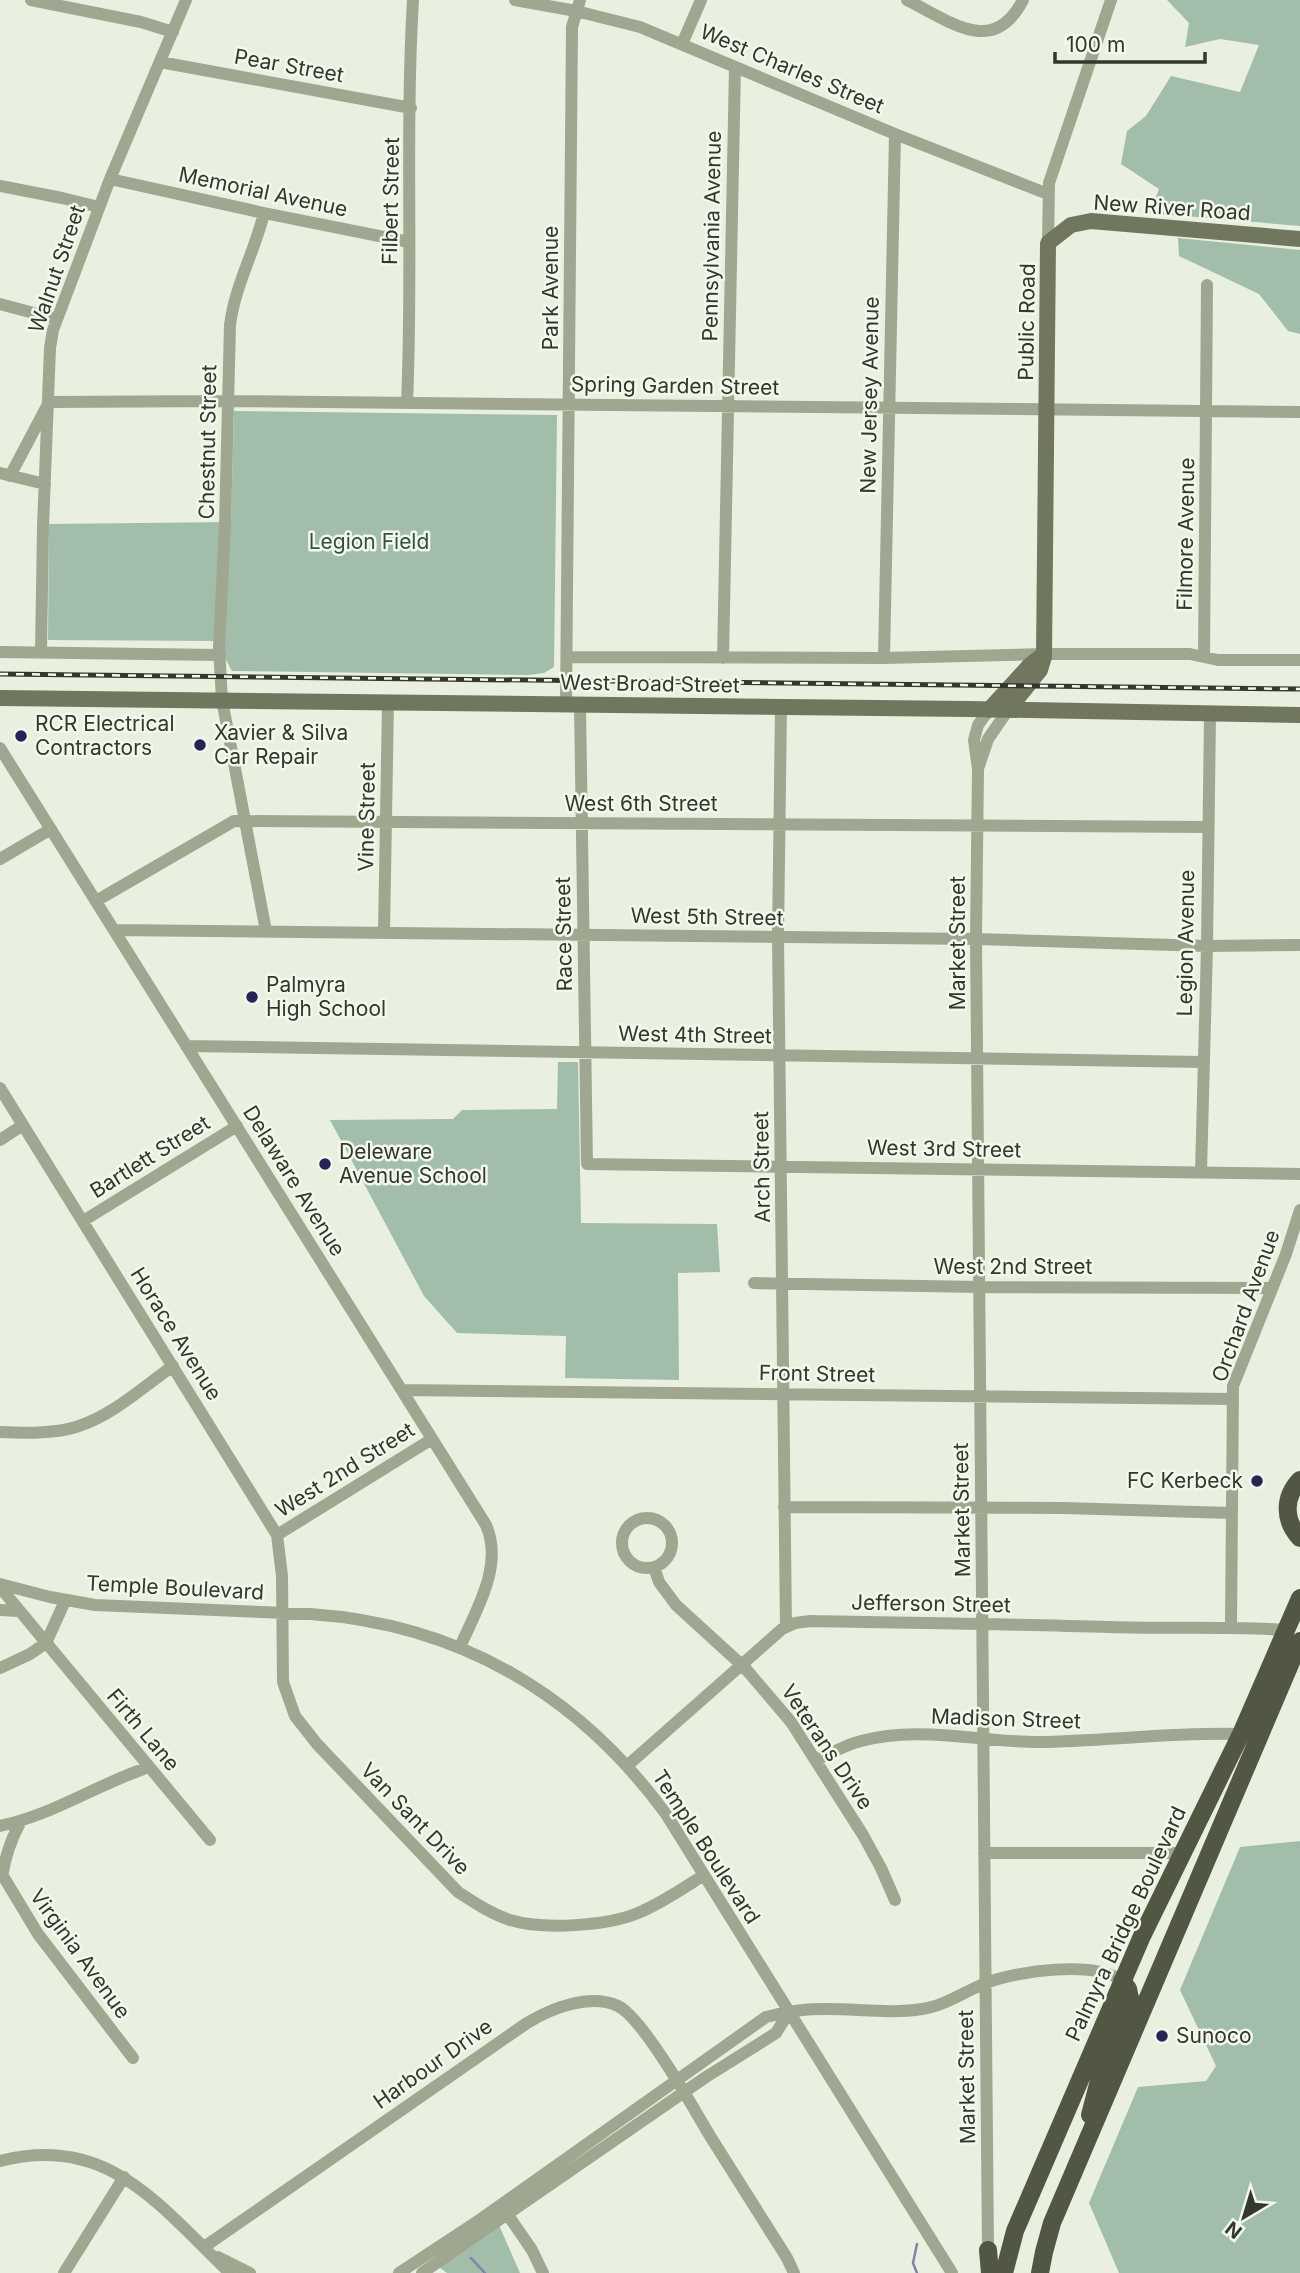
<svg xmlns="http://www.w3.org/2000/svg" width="1300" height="2273" viewBox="0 0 1300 2273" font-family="Inter,sans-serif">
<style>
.green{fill:#a2beaa}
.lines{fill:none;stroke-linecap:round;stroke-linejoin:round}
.stream{stroke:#8383aa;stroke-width:2.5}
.minor{stroke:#9fa790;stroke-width:12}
.major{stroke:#70775e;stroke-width:16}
.highway{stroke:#515743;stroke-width:18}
.rail-casing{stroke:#34372b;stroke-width:5}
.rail{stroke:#f2f8ec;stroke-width:2.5;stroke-dasharray:8;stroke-linecap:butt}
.poi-dot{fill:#262554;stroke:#f2f8ec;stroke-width:2.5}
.labels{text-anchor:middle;stroke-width:5;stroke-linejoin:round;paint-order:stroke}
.street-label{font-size:21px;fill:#34372b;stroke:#f2f8ec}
.park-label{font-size:21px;fill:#32523c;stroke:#f2f8ec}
.poi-label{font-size:21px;fill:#34372b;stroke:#f2f8ec;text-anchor:start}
</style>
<rect width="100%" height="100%" fill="#e9f0e0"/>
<path class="green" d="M1167,0H1300V226L1150,213L1159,189L1121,164L1127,131L1146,116L1171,76L1240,92L1259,45L1220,39L1185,47L1189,23Z
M1178,238L1300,250V334L1288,331L1259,294L1179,256Z
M234,411L557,415L554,667L544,673L528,675L232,671L216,641L48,640L49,524L231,522Z
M558,1062H578L581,1223L717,1224L720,1272L678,1273L679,1380L565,1378L566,1336L457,1333L424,1296L330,1120L453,1119L462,1110L557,1109Z
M1300,1841V2273H1119L1089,2203L1138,2087L1206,2081L1216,2066L1180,1990L1240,1847Z
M499,2225L520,2273H447L439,2267Z"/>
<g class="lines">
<path class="stream" d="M471,2258L485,2273
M917,2273L913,2263L917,2244"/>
<path class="minor" d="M31,0L141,22L173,32
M515,0L576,11L640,27L895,134L1048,194
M907,0C950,21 993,58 1023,0
M682,44L701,0
M160,62L411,108
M110,179L264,213L409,242
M0,186L62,198L99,207
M264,213C255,251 235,285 230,325L225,525L219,647L222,700L266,931
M1048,243L1049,183L1111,0
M0,304L56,319
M49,402L227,401L1300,412
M407,403C413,269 405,133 413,0
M0,473L45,484
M10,476L47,406
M0,652L220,655
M41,652L43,527L50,348L53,330L110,179L186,0
M567,657L884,658L1044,654H1190L1218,660H1300
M1204,657L1207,285
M723,658L735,67
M884,658L895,134
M566,704L572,27L580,0
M580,705L587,1164L1300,1174
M781,706L778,937L786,1627
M0,748L486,1525C504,1566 476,1610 460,1647
M979,766L988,739L1008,710
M0,859L51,829
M96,901L234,821L1207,827
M114,930L976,939L1207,946L1300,945
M384,933L388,703
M186,1046L1203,1062
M0,1088L277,1535L282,1576L283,1682L295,1716L317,1744L458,1892C475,1903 491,1914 510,1920C543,1930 607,1926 638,1913C662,1903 682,1889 704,1875
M0,1140L23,1125
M1201,1172L1207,946L1210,714
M83,1221L237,1126
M754,1283L979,1287L1272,1288
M402,1390L1233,1399
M0,1432C24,1433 53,1434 76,1427C112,1416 143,1387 173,1366
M784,1507L1064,1508L1231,1513
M622 1543a25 25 0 1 1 50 0a25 25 0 1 1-50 0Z
M277,1535L432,1439
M654,1567L659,1582L676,1605L745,1668L791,1722L863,1835L881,1868L895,1900
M0,1584L50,1597L95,1605L310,1614C459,1624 578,1694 666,1814L952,2273
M0,1587L210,1840
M0,1610L19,1611
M1231,1626L1233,1386L1286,1254L1300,1210
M0,1668L30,1654L46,1643L65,1601
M817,1760C831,1753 845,1745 861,1741C918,1725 980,1742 1038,1742C1106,1741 1173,1732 1241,1734
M628,1765L782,1629L795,1623L810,1621C910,1623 1010,1624 1110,1627C1169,1629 1227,1626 1286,1630
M0,1826C53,1815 98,1784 149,1767
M984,1853H1182
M0,1871L38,1934L133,2058
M2,1877C5,1857 11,1839 21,1821
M0,2161C109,2133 160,2207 230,2273
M505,2211L532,2250L543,2273
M204,2247L527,2023C552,2008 590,1993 618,2006C643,2018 694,2109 710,2136C736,2177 761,2217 787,2258L794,2273
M988,2250L976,939L978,769L974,740L978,725L989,710
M218,2257L250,2273
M64,2273L124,2177
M399,2273L481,2219L766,2017C778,2014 791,2011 803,2010C842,2006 883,2015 922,2009C945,2006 965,1991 986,1983C1017,1971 1095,1960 1122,1981
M422,2273L706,2077L776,2033L789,2012"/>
<path class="major" d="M0,698L969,709L1300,715
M989,710L1030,665L1044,654
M1008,710L1040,670L1044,657L1048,243L1071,225L1091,221L1300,239"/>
<path class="highway" d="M1300,1480C1283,1498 1284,1521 1300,1538
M1090,2115L1102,2069L1130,1998L1128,1989L1122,1981
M988,2250L990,2273
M1004,2273L1015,2231L1142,1936L1241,1734L1300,1598
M1040,2273L1044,2252L1052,2223L1300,1641"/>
<defs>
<path id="rail" d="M0,674L1300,689"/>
</defs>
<use href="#rail" class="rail-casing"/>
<use href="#rail" class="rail"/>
</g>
<g class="poi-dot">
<circle cx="21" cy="736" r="7"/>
<circle cx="200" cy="745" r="7"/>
<circle cx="252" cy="997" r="7"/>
<circle cx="325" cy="1164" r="7"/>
<circle cx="1257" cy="1481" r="7"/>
<circle cx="1162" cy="2036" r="7"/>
</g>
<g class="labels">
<g class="street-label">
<text transform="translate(289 66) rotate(10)" y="7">Pear Street</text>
<text transform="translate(792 69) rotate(23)" y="7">West Charles Street</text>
<text transform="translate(263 192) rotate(12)" y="7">Memorial Avenue</text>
<text transform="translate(391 201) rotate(-89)" y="7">Filbert Street</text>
<text transform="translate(1172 208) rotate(4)" y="7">New River Road</text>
<text transform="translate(712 236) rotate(-89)" y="7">Pennsylvania Avenue</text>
<text transform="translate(57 269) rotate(-71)" y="7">Walnut Street</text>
<text transform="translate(551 288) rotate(-90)" y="7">Park Avenue</text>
<text transform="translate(1027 322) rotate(-89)" y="7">Public Road</text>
<text transform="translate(675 386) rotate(1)" y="7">Spring Garden Street</text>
<text transform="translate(870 395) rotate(-89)" y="7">New Jersey Avenue</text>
<text transform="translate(208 442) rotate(-89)" y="7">Chestnut Street</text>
<text transform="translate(1186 534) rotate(-89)" y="7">Filmore Avenue</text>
<text transform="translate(650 684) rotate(1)" y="7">West Broad Street</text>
<text x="641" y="811">West 6th Street</text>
<text transform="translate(367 817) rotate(-89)" y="7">Vine Street</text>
<text transform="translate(707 917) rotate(1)" y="7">West 5th Street</text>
<text transform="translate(564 934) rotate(-91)" y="7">Race Street</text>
<text transform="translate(958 943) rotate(-90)" y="7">Market Street</text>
<text transform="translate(1186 943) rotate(-89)" y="7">Legion Avenue</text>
<text transform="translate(695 1035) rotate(1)" y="7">West 4th Street</text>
<text transform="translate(944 1149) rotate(1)" y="7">West 3rd Street</text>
<text transform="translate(150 1157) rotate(-32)" y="7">Bartlett Street</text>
<text transform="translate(762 1167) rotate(-91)" y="7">Arch Street</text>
<text transform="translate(294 1181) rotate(58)" y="7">Delaware Avenue</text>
<text x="1013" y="1274">West 2nd Street</text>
<text transform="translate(1246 1306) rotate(-70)" y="7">Orchard Avenue</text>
<text transform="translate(176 1334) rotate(58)" y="7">Horace Avenue</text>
<text transform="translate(817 1374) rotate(1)" y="7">Front Street</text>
<text transform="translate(345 1470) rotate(-32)" y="7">West 2nd Street</text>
<text transform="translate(962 1510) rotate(-91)" y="7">Market Street</text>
<text transform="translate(175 1588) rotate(3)" y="7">Temple Boulevard</text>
<text transform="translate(931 1604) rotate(1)" y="7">Jefferson Street</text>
<text transform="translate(1006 1719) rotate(2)" y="7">Madison Street</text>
<text transform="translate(143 1730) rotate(50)" y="7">Firth Lane</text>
<text transform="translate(827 1747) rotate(56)" y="7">Veterans Drive</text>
<text transform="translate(415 1819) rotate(46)" y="7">Van Sant Drive</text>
<text transform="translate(706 1847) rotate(57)" y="7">Temple Boulevard</text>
<text transform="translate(1126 1924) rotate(-65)" y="7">Palmyra Bridge Boulevard</text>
<text transform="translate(80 1954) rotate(54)" y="7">Virginia Avenue</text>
<text transform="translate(433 2064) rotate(-35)" y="7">Harbour Drive</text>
<text transform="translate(967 2077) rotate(-91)" y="7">Market Street</text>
</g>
<g class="park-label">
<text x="369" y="549">Legion Field</text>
</g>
<g class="poi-label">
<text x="35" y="731">RCR Electrical<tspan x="35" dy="24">Contractors</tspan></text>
<text x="214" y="740">Xavier &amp; Silva<tspan x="214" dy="24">Car Repair</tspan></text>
<text x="266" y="992">Palmyra<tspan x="266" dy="24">High School</tspan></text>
<text x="339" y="1159">Deleware<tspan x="339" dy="24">Avenue School</tspan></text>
<text x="1243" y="1488" text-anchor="end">FC Kerbeck</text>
<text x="1176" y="2043">Sunoco</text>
</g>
</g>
<g transform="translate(1244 2217) rotate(218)" stroke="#f2f8ec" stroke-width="5" paint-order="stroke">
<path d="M0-5L12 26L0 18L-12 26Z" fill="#34372b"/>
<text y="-10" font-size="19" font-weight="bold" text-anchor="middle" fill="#34372b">N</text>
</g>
<path d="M1055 52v10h150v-10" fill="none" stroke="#34372b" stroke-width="3.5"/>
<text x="1066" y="52" font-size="21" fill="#34372b" stroke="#f2f8ec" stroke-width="5" paint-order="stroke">100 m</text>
</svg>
